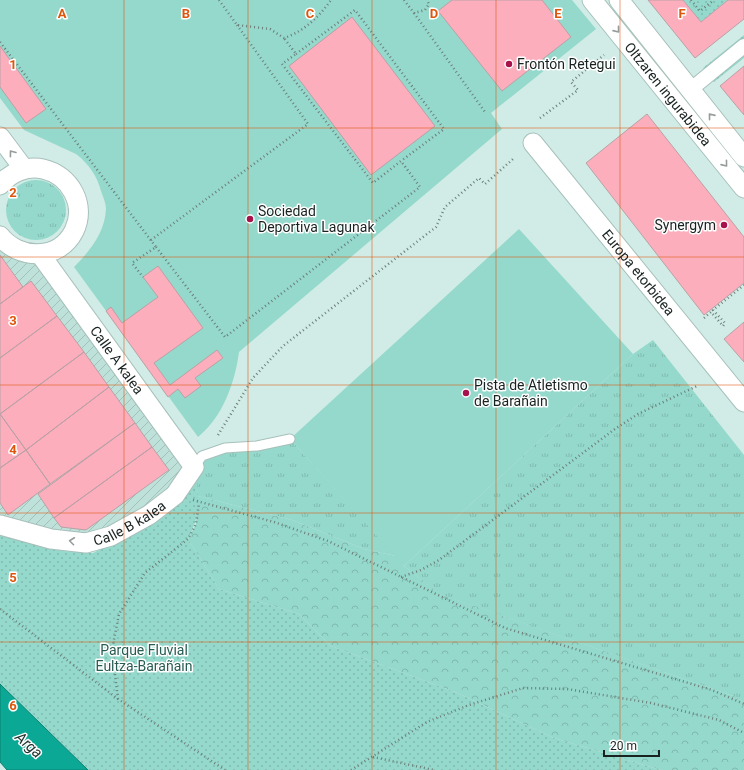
<svg xmlns="http://www.w3.org/2000/svg" width="744" height="770" viewBox="0 0 744 770" font-family="Roboto,sans-serif">
<style>
.industrial{fill:url(#industrial-furrows)}
.grass{fill:url(#grass-tufts)}
.forest{fill:url(#forest-crowns)}
.park{fill:url(#park-dots)}
.pitch{fill:#95d9cc}
.water{fill:#0ba895;stroke:#0f8072}
.building{fill:#fcaebd;stroke:#b9a1a5}
.lines{fill:none;stroke-linecap:round;stroke-linejoin:round}
.service-casing{stroke:#a7c0bb;stroke-width:11}
.pedestrian-casing{stroke:#a7c0bb;stroke-width:16}
.minor-casing{stroke:#a7c0bb;stroke-width:21}
.path{stroke:#6c7e7a;stroke-width:2.5;stroke-dasharray:1 3;stroke-linecap:butt}
.service{stroke:#fff;stroke-width:9}
.pedestrian{stroke:#fff;stroke-width:14}
.minor{stroke:#fff;stroke-width:19}
.oneway{stroke:#979c9b}
.grid{fill:none;stroke:#de560d;stroke-width:1;stroke-opacity:0.55}
.poi-dot{fill:#a6124b;stroke:#fff;stroke-width:1.5}
.labels{text-anchor:middle;stroke-width:3;stroke-linejoin:round;paint-order:stroke}
.poi-label{font-size:14px;fill:#182220;stroke:#fff;text-anchor:start}
.street-label{font-size:14px;fill:#182220;stroke:#fff}
.park-label{font-size:14px;fill:#275c53;stroke:#fff}
.water-label{font-size:15px;font-style:italic;fill:#1b312d;stroke:#fff}
.grid-label{font-size:13px;text-anchor:middle;font-weight:bold;fill:#de560d;stroke:#fff;stroke-width:3;stroke-linejoin:round;paint-order:stroke}
</style>
<defs>
<pattern id="industrial-furrows" width="10" height="10" patternUnits="userSpaceOnUse"><rect width="10" height="10" fill="#bee1d9"/><path d="M-1 1l2-2M0 10L10 0M9 11l2-2" fill="none" stroke="#a3c1ba"/></pattern>
<pattern id="grass-tufts" width="24" height="20" patternUnits="userSpaceOnUse"><rect width="24" height="20" fill="#95d9cc"/><path d="M3 7l-1-3M5 7V3M7 7l1-3M15 17l-1-3M17 17v-4M19 17l1-3" fill="none" stroke="#80baaf"/></pattern>
<pattern id="forest-crowns" width="20" height="18" patternUnits="userSpaceOnUse"><rect width="20" height="18" fill="#95d9cc"/><path d="M2 6a3 3 0 1 1 6 0M12 15a3 3 0 1 1 6 0" fill="none" stroke="#80baaf"/></pattern>
<pattern id="park-dots" width="8" height="8" patternUnits="userSpaceOnUse"><rect width="8" height="8" fill="#95d9cc"/><path d="M2 2h.1M6 6h.1" fill="none" stroke="#80baaf" stroke-width="1.8" stroke-linecap="round"/></pattern>
</defs>
<rect width="100%" height="100%" fill="#d1ece6"/>
<path class="industrial" d="M0,224L6,243L40,254L194,467L111,536L0,525Z"/>
<path class="grass" d="M6 210a30 30 0 1 1 60 0a30 30 0 1 1-60 0Z
M653,340L744,455V702L736,697L439,594L404,566L633,354Z
M290,439L396,556L364,549L292,520L198,496L194,467L225,448Z"/>
<path class="forest" d="M198,496L292,520L364,549L396,556L404,566L440,594L736,697L744,702V770H661L554,738L455,692L331,646L299,614L219,589L188,539L196,524Z"/>
<path class="park" d="M683,0H728L701,22Z
M744,35V58L714,82L703,68Z
M194,467C199,496 202,512 188,539L219,589L299,614L331,646L455,692L554,738L661,770H88L0,684V534L63,551L93,553L150,524Z"/>
<path class="pitch" d="M0,0H572L596,29L491,113L502,129L239,352C235,382 223,417 198,437L74,267C90,251 105,232 106,209C106,203 103,197 101,191C97,176 89,164 76,154L24,130L0,98Z
M519,229L633,354L404,566L290,439Z"/>
<path class="water" d="M0,684L88,770H7L0,762Z"/>
<path class="building" d="M452,0H542L571,37L502,91L438,11Z
M648,0H683L701,22L728,0H744V19L695,58Z
M352,17L435,126L371,175L289,66Z
M0,46L46,109L26,123L0,87Z
M744,66V115L720,86Z
M647,114L744,237V283L704,315L586,163Z
M0,255L23,287L0,304Z
M158,266L203,328L154,363L170,385L217,350L223,358L195,378L201,386L185,398L178,389L168,397L106,311L111,307L122,323L158,297L143,277Z
M31,281L57,316L0,358V304Z
M57,316L84,352L0,414V358Z
M744,322V362L724,339Z
M84,352L109,387L26,450L0,414Z
M109,387L135,423L50,484L26,450Z
M0,414L26,450L0,468Z
M135,423L152,447L54,518L38,494Z
M152,447L169,470L86,530L61,527L54,518Z
M26,450L50,484L8,515L0,503V468Z"/>
<g class="lines">
<defs>
<path id="service" d="M194,467L202,456L225,448L257,446L290,439"/>
<path id="pedestrian" d="M690,90L744,46"/>
<g id="minor">
<path id="s1" d="M592,0L744,188"/>
<path d="M619,0L744,157"/>
<path d="M0,137L24,169"/>
<path id="s2" d="M533,143L744,402"/>
<path d="M0,185C10,173 27,165 43,169C70,175 87,205 74,231C59,261 19,260 0,236"/>
<path id="s3" d="M0,525L51,539L86,543L111,536L149,515L175,495L194,467L40,254"/>
</g>
</defs>
<use href="#service" class="service-casing"/>
<use href="#pedestrian" class="pedestrian-casing"/>
<use href="#minor" class="minor-casing"/>
<path class="path" d="M219,0L237,25L270,29L284,38C303,32 319,17 331,0
M404,0L414,13L425,10L429,4L427,0
M691,0L700,11L714,0
M414,13L485,112
M0,42L156,247L132,263L143,277
M296,54L355,10L444,129L401,161
M540,118L578,90L571,82L604,55
M151,240L308,124L237,25
M156,247L225,337L420,187L401,161L373,183L282,64L296,54L284,38
M704,318L711,312L723,326L725,323L713,310L744,285
M218,435L253,378L283,346L436,227L445,207L479,178L485,184L513,159
M193,500L274,522L328,541L505,628L712,690L744,704
M401,577L421,570L439,560L615,429L638,414L697,386
M0,609L118,699L225,770
M118,699L112,650L119,614L145,573L188,539L196,524L199,503
M373,757L434,770
M351,770L427,722L469,705L523,688L567,689L651,703L719,720L744,733"/>
<use href="#service" class="service"/>
<use href="#pedestrian" class="pedestrian"/>
<use href="#minor" class="minor"/>
</g>
<defs><path id="oneway-chevron" d="M-2-3.5L2.5 0L-2 3.5" fill="none" stroke-width="1.6" stroke-linecap="round" stroke-linejoin="round"/></defs>
<g class="oneway">
<use href="#oneway-chevron" transform="translate(617 30) rotate(51)"/>
<use href="#oneway-chevron" transform="translate(711 116) rotate(-129)"/>
<use href="#oneway-chevron" transform="translate(12 153) rotate(-127)"/>
<use href="#oneway-chevron" transform="translate(725 164) rotate(51)"/>
<use href="#oneway-chevron" transform="translate(72 541) rotate(-173)"/>
</g>
<path class="grid" d="M124,0V770M248,0V770M372,0V770M496,0V770M620,0V770M0,128H744M0,257H744M0,385H744M0,513H744M0,642H744"/>
<g class="poi-dot">
<circle cx="509" cy="64" r="4"/>
<circle cx="250" cy="219" r="4"/>
<circle cx="724" cy="225" r="4"/>
<circle cx="466" cy="393" r="4"/>
</g>
<g class="labels">
<g class="poi-label">
<text x="517" y="69">Frontón Retegui</text>
<text x="258" y="216">Sociedad<tspan x="258" dy="16">Deportiva Lagunak</tspan></text>
<text x="716" y="230" text-anchor="end">Synergym</text>
<text x="474" y="390">Pista de Atletismo<tspan x="474" dy="16">de Barañain</tspan></text>
</g>
<g class="street-label">
<text dy="5" stroke="none"><textPath href="#s1" startOffset="121">Oltzaren ingurabidea</textPath></text>
<text dy="5" stroke="none"><textPath href="#s2" startOffset="167">Europa etorbidea</textPath></text>
<text transform="translate(117 360) rotate(54)" y="5">Calle A kalea</text>
<text dy="5" stroke="none"><textPath href="#s3" startOffset="136">Calle B kalea</textPath></text>
</g>
<g class="park-label">
<text x="144" y="655">Parque Fluvial<tspan x="144" dy="16">Eultza-Barañain</tspan></text>
</g>
<g class="water-label">
<text transform="translate(29 745) rotate(42)" y="5">Arga</text>
</g>
</g>
<g class="grid-label">
<text x="62" y="18">A</text>
<text x="186" y="18">B</text>
<text x="310" y="18">C</text>
<text x="434" y="18">D</text>
<text x="558" y="18">E</text>
<text x="682" y="18">F</text>
<text x="13" y="69">1</text>
<text x="13" y="197">2</text>
<text x="13" y="325">3</text>
<text x="13" y="454">4</text>
<text x="13" y="582">5</text>
<text x="13" y="710">6</text>
</g>
<path d="M604 750v6h55v-6" fill="none" stroke="#182220" stroke-width="2"/>
<text x="610" y="750" font-size="12" fill="#182220" stroke="#ffffff" stroke-width="3" paint-order="stroke">20 m</text>
</svg>
